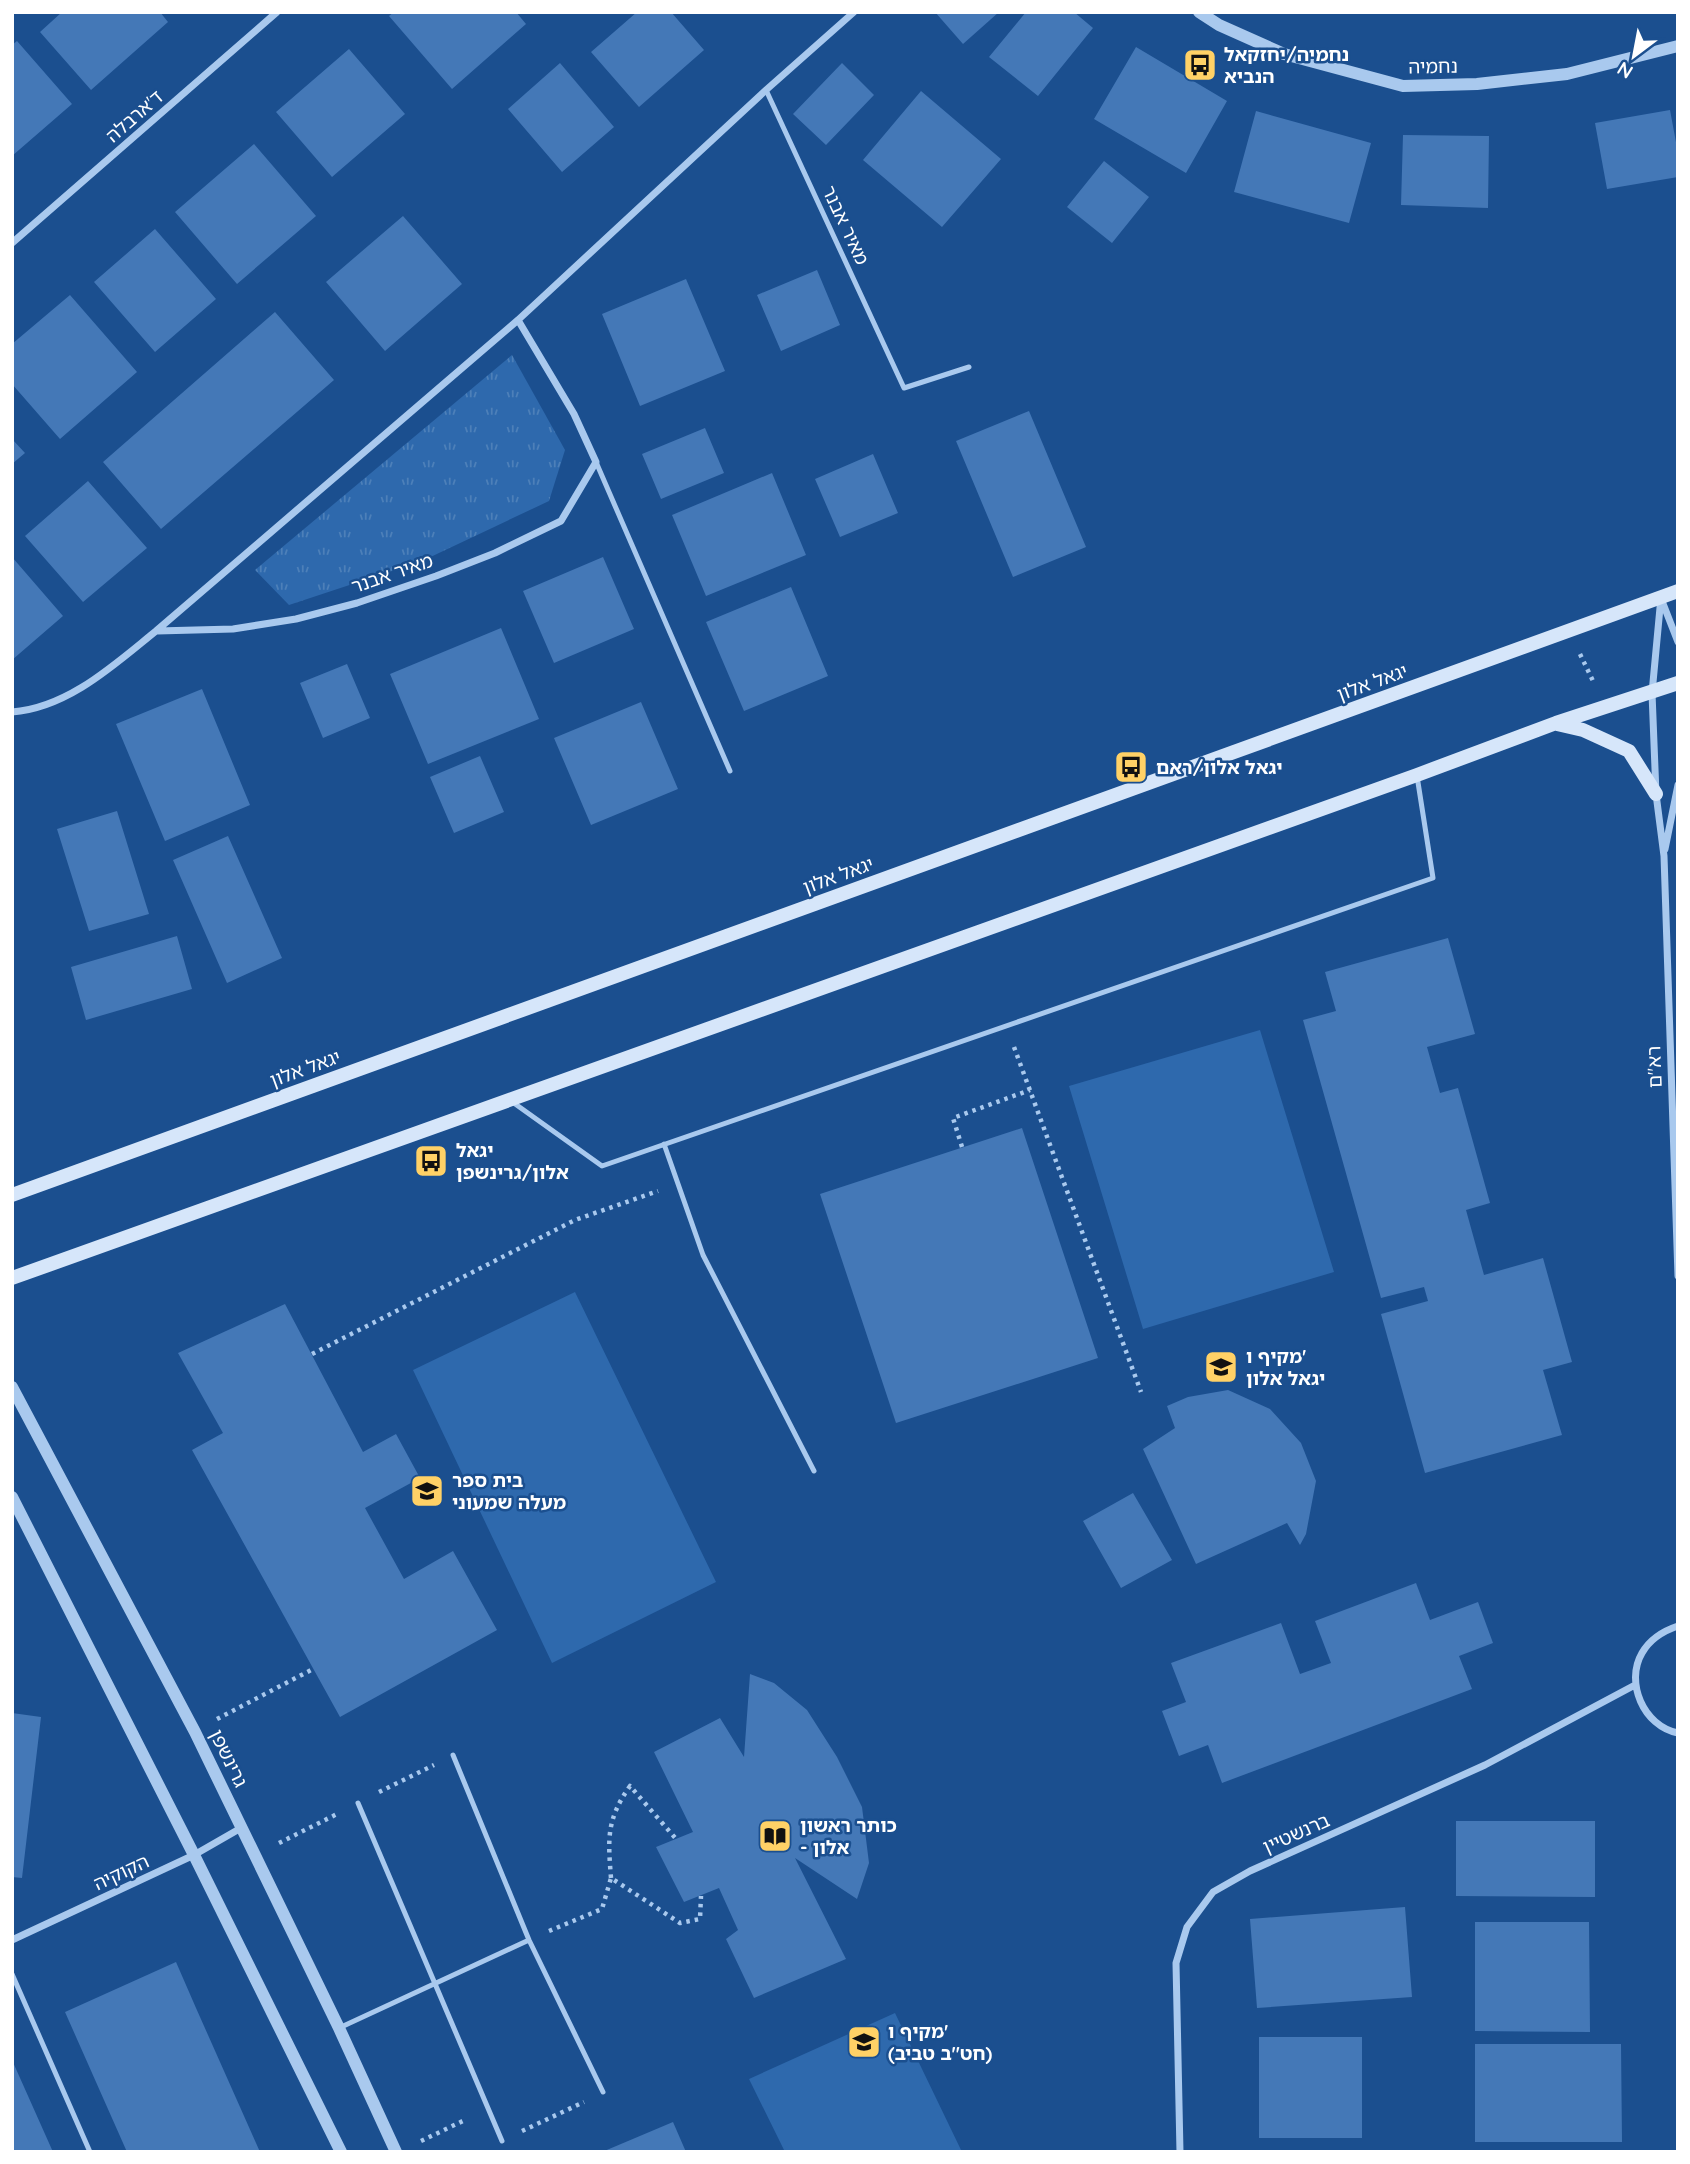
<svg xmlns="http://www.w3.org/2000/svg" width="1690" height="2164" viewBox="0 0 1690 2164" font-family="Quicksand,'Noto Sans Hebrew',sans-serif">
<style>
.grass{fill:#2e69ad}
.park{fill:url(#park-tufts)}
.building{fill:#4478b7}
.lines{fill:none;stroke-linecap:round;stroke-linejoin:round}
.path{stroke:#a9c9ee;stroke-width:4.5;stroke-dasharray:3.5 5;stroke-linecap:butt}
.service{stroke:#a9c9ee;stroke-width:5}
.minor{stroke:#a9c9ee;stroke-width:7}
.tertiary{stroke:#a9c9ee;stroke-width:12}
.secondary{stroke:#d6e6fa;stroke-width:14}
.labels{text-anchor:middle;stroke-width:5;stroke-linejoin:round;paint-order:stroke}
.poi-label{font-size:19px;font-weight:bold;fill:#fff;stroke:#1b4f8f;text-anchor:start}
.street-label{font-size:19px;fill:#fff;stroke:#1b4f8f}
</style>
<defs>
<pattern id="park-tufts" width="24" height="20" patternUnits="userSpaceOnUse" patternTransform="scale(1.75)"><rect width="24" height="20" fill="#2e69ad"/><path d="M3 7l-1-3M5 7V3M7 7l1-3M15 17l-1-3M17 17v-4M19 17l1-3" fill="none" stroke="#4d80b9"/></pattern>
</defs>
<rect width="100%" height="100%" fill="#1b4f8f"/>
<path class="grass" d="M1260,1030L1334,1272L1143,1329L1069,1086Z
M575,1292L716,1582L552,1663L413,1370Z
M895,2013L962,2152H785L749,2079Z"/>
<path class="park" d="M512,355L565,450L549,501L422,561L289,605L255,570Z"/>
<path class="building" d="M62,12H160L168,22L91,90L40,32Z
M394,12H516L526,24L452,89L389,16Z
M637,12H671L704,50L639,107L591,52Z
M935,12H999L963,44Z
M1026,12H1074L1093,28L1038,96L989,57Z
M17,41L72,104L12,156V45Z
M1136,47L1227,101L1186,173L1094,119Z
M349,49L405,114L332,177L276,112Z
M560,63L614,127L562,172L508,109Z
M842,63L874,95L826,145L793,114Z
M921,91L1001,159L942,227L863,160Z
M1670,110L1678,153V177L1607,189L1595,123Z
M1256,111L1371,143L1349,223L1234,192Z
M1403,135L1489,136L1488,208L1401,205Z
M254,144L316,216L237,284L175,212Z
M1104,161L1149,197L1112,243L1067,207Z
M403,216L462,284L385,351L326,282Z
M155,229L216,299L155,352L94,282Z
M817,270L840,325L781,351L757,295Z
M686,279L725,371L640,406L602,314Z
M70,295L137,372L60,439L12,384V344Z
M275,312L334,380L161,529L103,462Z
M1029,411L1086,547L1013,577L956,441Z
M705,428L724,473L661,499L642,454Z
M12,439L25,453L12,464Z
M873,454L898,513L840,537L815,479Z
M772,473L806,555L706,596L672,515Z
M88,481L147,548L83,602L25,536Z
M12,557L63,616L12,660Z
M603,557L634,629L554,663L523,591Z
M791,587L828,676L744,711L706,622Z
M501,628L539,719L428,764L390,674Z
M347,664L370,718L323,738L300,683Z
M202,689L250,805L165,841L116,724Z
M641,702L678,789L591,825L554,738Z
M480,756L504,812L454,833L430,777Z
M117,811L149,914L89,931L57,829Z
M228,836L282,958L227,983L173,860Z
M177,936L192,989L86,1020L71,967Z
M1448,938L1475,1034L1427,1047L1440,1093L1458,1088L1490,1203L1466,1210L1484,1275L1543,1258L1572,1362L1543,1370L1562,1435L1425,1473L1381,1314L1428,1301L1424,1287L1381,1298L1303,1020L1336,1011L1325,972Z
M1022,1128L1098,1358L896,1423L820,1194Z
M285,1304L363,1452L396,1434L420,1478L365,1508L404,1579L453,1551L497,1630L340,1717L192,1450L223,1433L178,1353Z
M1228,1390L1270,1409L1301,1443L1316,1481L1306,1534L1300,1545L1287,1523L1196,1564L1143,1449L1175,1428L1167,1406L1188,1397Z
M1133,1493L1172,1560L1121,1588L1083,1521Z
M1416,1583L1430,1620L1478,1602L1493,1643L1459,1656L1472,1689L1222,1783L1208,1745L1179,1756L1162,1711L1186,1702L1171,1663L1281,1623L1300,1674L1331,1663L1315,1621Z
M750,1674L774,1683L807,1710L837,1757L862,1807L869,1863L857,1899L795,1858L846,1959L754,1998L726,1939L738,1930L719,1888L684,1902L656,1847L693,1832L654,1752L720,1718L744,1757Z
M12,1713L41,1717L22,1878L12,1877Z
M1456,1821H1595V1897L1456,1896Z
M1405,1907L1412,1997L1257,2008L1250,1919Z
M1475,1922H1589L1590,2032L1475,2031Z
M176,1962L196,2008L260,2152H127L65,2012Z
M1259,2037H1362V2138H1259Z
M1475,2044H1621L1622,2142H1475Z
M12,2060L53,2152H12Z
M673,2122L686,2152H602Z"/>
<g class="lines">
<path class="path" d="M1580,654L1593,681
M1014,1047L1141,1392
M962,1147L953,1118L1030,1090
M312,1354L575,1220L658,1191
M217,1719L313,1669
M379,1792L434,1765
M279,1843L337,1814
M611,1878C608,1839 606,1820 630,1786L677,1840
M549,1931L602,1909L611,1878L680,1923L700,1919L701,1896
M522,2131L584,2102
M421,2141L467,2119"/>
<path class="service" d="M766,90L904,388L969,367
M596,462L730,771
M511,1101L602,1166L1433,878L1417,776
M664,1144L703,1255L814,1471
M453,1755L529,1940L603,2092
M358,1803L502,2141
M12,1974L90,2152
M339,2028L529,1940"/>
<path class="minor" d="M12,243L277,12
M1661,597L1652,693L1656,794L1664,856L1678,1276
M1662,601L1678,642
M157,631L233,629L296,619L357,603L436,576L495,553L561,521L596,462L574,414L518,320
M12,712C68,708 115,664 156,631L518,320L766,90L854,12
M1665,849L1678,785
M1678,1626C1663,1631 1650,1639 1642,1653C1625,1682 1643,1726 1678,1733
M12,1940L194,1855L241,1828
M1180,2152L1176,1963L1187,1927L1213,1892L1250,1871L1485,1765L1635,1685"/>
<path class="tertiary" d="M1199,12L1219,25L1284,54L1403,86L1477,84L1567,74L1678,46
M12,1387L195,1732L339,2028L396,2152
M12,1497L194,1855L341,2152"/>
<path class="secondary" d="M1557,724L1583,730L1629,751L1656,794
M12,1195L1678,591
M12,1278L1417,775L1556,723L1678,683"/>
</g>
<defs>
<symbol id="bus-square" viewBox="-11 -11 22 22"><rect x="-9" y="-9" width="18" height="18" rx="4" fill="#ffd166" stroke="#1b4f8f"/><path d="M-5-6H5V4H4V6H2V4H-2V6H-4V4H-5ZM-3.5-4V0h7V-4ZM-3.5 1.2v1.5H-2V1.2ZM2 1.2v1.5H3.5V1.2Z" fill="#111"/></symbol>
<symbol id="school-square" viewBox="-11 -11 22 22"><rect x="-9" y="-9" width="18" height="18" rx="4" fill="#ffd166" stroke="#1b4f8f"/><path d="M0-5L7-2L0 1L-7-2ZM-4 1L0 2.5L4 1V4Q0 6-4 4Z" fill="#111"/></symbol>
<symbol id="library-square" viewBox="-11 -11 22 22"><rect x="-9" y="-9" width="18" height="18" rx="4" fill="#ffd166" stroke="#1b4f8f"/><path d="M-6-4Q-3-5.5-.7-3.5V5Q-3 3-6 4ZM6-4Q3-5.5 .7-3.5V5Q3 3 6 4Z" fill="#111"/></symbol>
</defs>
<g fill-rule="evenodd">
<use href="#bus-square" x="1181" y="46" width="38" height="38"/>
<use href="#bus-square" x="1112" y="748" width="38" height="38"/>
<use href="#bus-square" x="412" y="1142" width="38" height="38"/>
<use href="#school-square" x="1202" y="1348" width="38" height="38"/>
<use href="#school-square" x="408" y="1472" width="38" height="38"/>
<use href="#library-square" x="756" y="1817" width="38" height="38"/>
<use href="#school-square" x="845" y="2023" width="38" height="38"/>
</g>
<g class="labels">
<g class="poi-label">
<text x="1224" y="61">נחמיה/יחזקאל<tspan x="1224" dy="22">הנביא</tspan></text>
<text x="1156" y="774">יגאל אלון/ראם</text>
<text x="456" y="1157">יגאל<tspan x="456" dy="22">אלון/גרינשפן</tspan></text>
<text x="1246" y="1363">מקיף ו'<tspan x="1246" dy="22">יגאל אלון</tspan></text>
<text x="452" y="1487">בית ספר<tspan x="452" dy="22">מעלה שמעוני</tspan></text>
<text x="800" y="1832">כותר ראשון<tspan x="800" dy="22">- אלון</tspan></text>
<text x="888" y="2038">מקיף ו'<tspan x="888" dy="22">(חט"ב טביב)</tspan></text>
</g>
<g class="street-label">
<text transform="translate(1433 66) rotate(-1)" y="7">נחמיה</text>
<text transform="translate(134 116) rotate(-41)" y="7">ד'ארבלה</text>
<text transform="translate(846 225) rotate(65)" y="7">מאיר אבנר</text>
<text transform="translate(392 573) rotate(-19)" y="7">מאיר אבנר</text>
<text transform="translate(1372 682) rotate(-20)" y="7">יגאל אלון</text>
<text transform="translate(838 875) rotate(-20)" y="7">יגאל אלון</text>
<text transform="translate(1654 1067) rotate(-92)" y="7">רא"ם</text>
<text transform="translate(305 1068) rotate(-20)" y="7">יגאל אלון</text>
<text transform="translate(229 1758) rotate(64)" y="7">גרינשפן</text>
<text transform="translate(1296 1833) rotate(-24)" y="7">ברנשטיין</text>
<text transform="translate(121 1872) rotate(-25)" y="7">הקוקיה</text>
</g>
</g>
<rect width="1690" height="2164" fill="none" stroke="#ffffff" stroke-width="28"/>
<g transform="translate(1634 56) rotate(212)" stroke="#1b4f8f" stroke-width="5" paint-order="stroke">
<path d="M0-5L12 26L0 18L-12 26Z" fill="#ffffff"/>
<text y="-10" font-size="19" font-weight="bold" text-anchor="middle" fill="#ffffff">N</text>
</g>
</svg>
